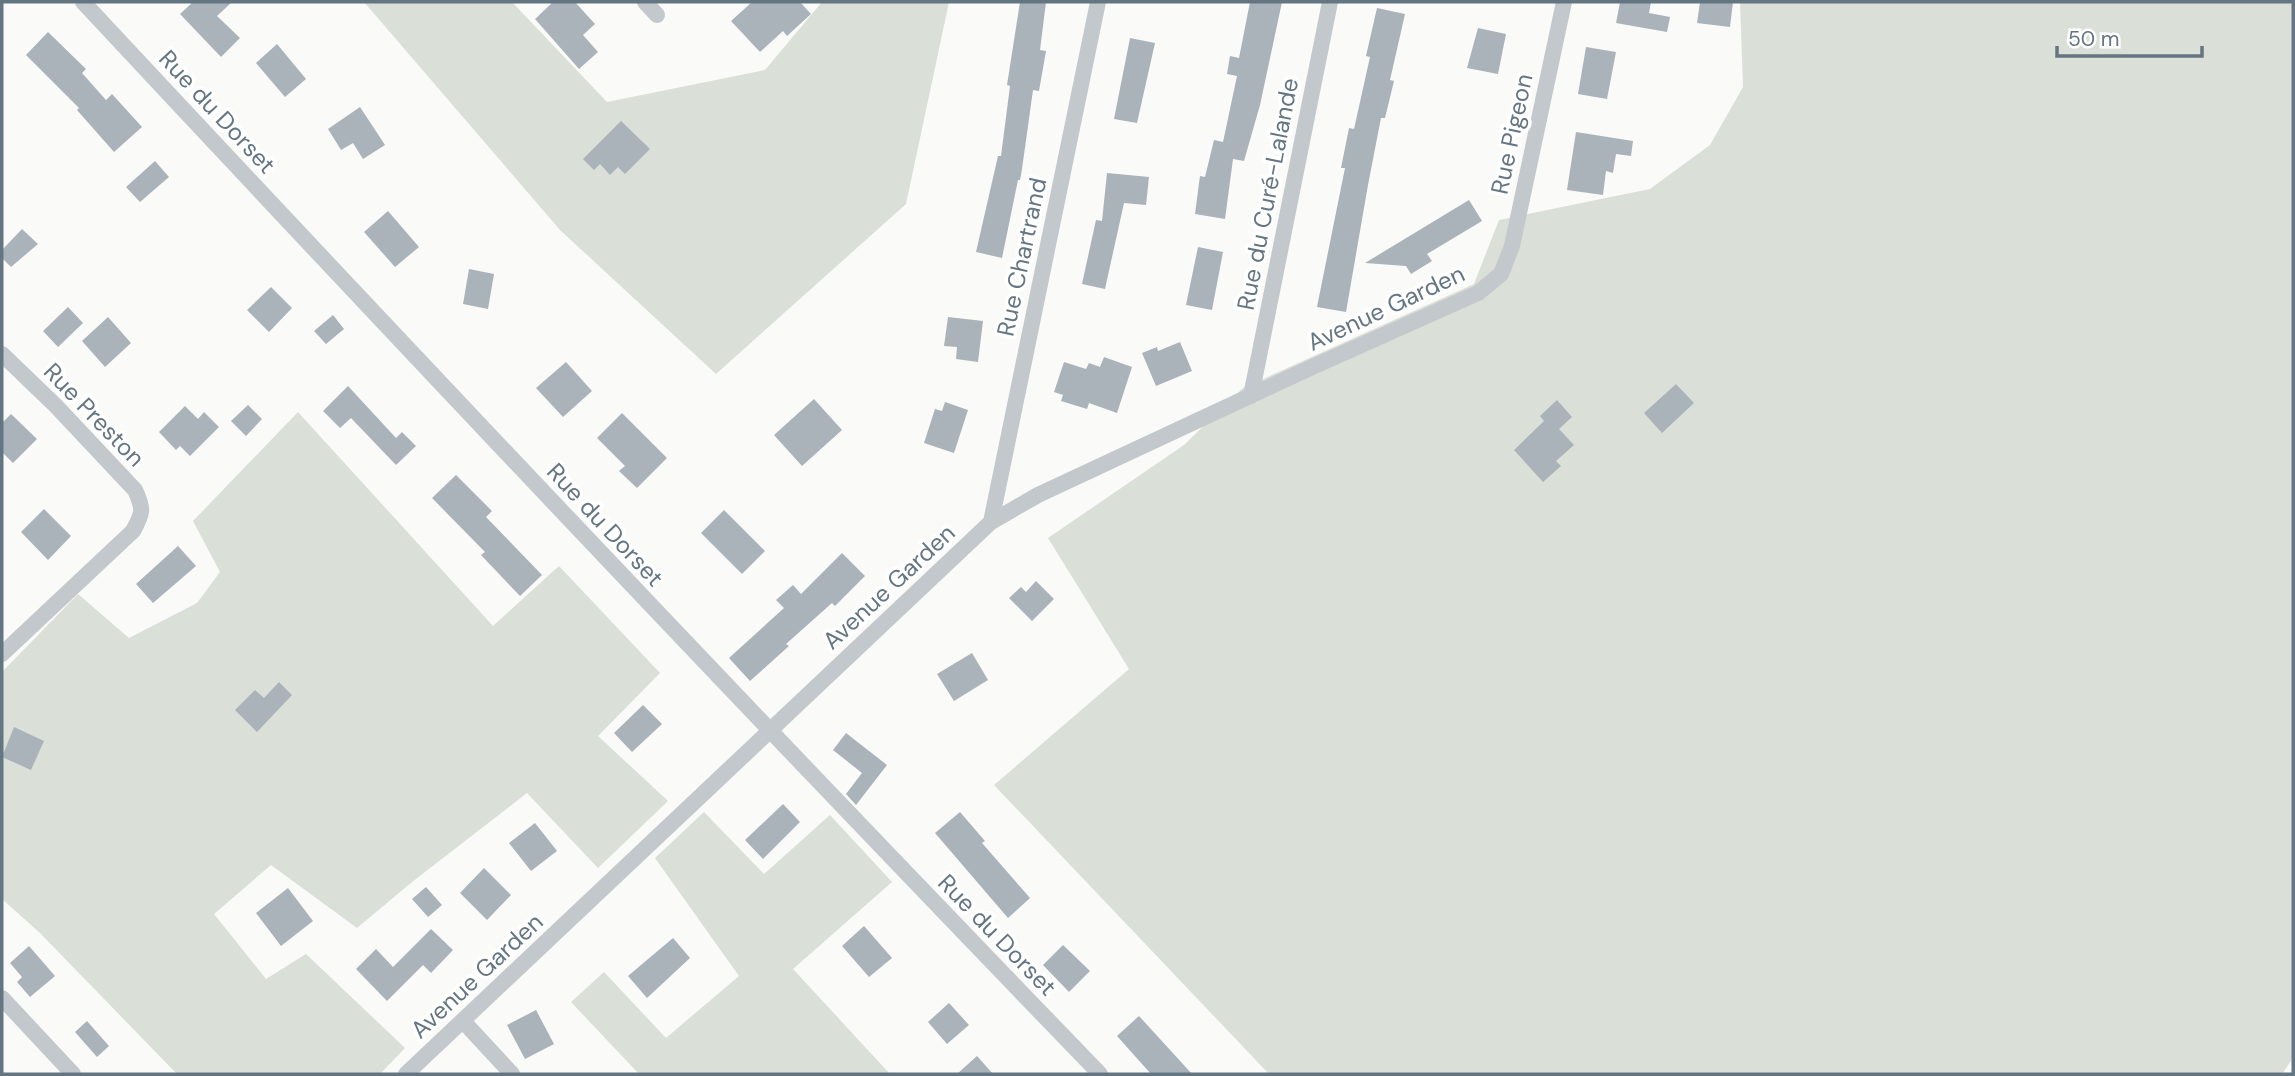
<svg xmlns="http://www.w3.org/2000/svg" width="2295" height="1076" viewBox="0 0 2295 1076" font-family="'DM Sans',sans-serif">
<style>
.green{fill:#dadfd7}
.building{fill:#aab3b9}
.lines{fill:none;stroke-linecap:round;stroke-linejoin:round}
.minor{stroke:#c3c8cc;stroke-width:16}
.labels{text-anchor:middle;stroke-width:7;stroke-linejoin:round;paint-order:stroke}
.street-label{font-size:24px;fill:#657683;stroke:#fff}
</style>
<rect width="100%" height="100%" fill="#fafaf8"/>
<path class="green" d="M364,2H512L607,102L765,70L822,2H949L906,204L716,374L560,230Z
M1740,2H2293V1058L2282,1074H1269L994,785L1129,669L1048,538L1184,445L1243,388L1474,284L1499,220L1650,189L1710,145L1743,87Z
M298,412L493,626L559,566L660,673L598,736L668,801L598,868L527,793L412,882L357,928L271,865L214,914L266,979L306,954L405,1048L380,1074H177L40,933L2,899V672L78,594L129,638L197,603L220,572L193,521Z
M704,812L764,874L830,815L892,882L793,969L890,1074H639L571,1002L604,972L666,1038L739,976L655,858Z"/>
<path class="building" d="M193,2H232L217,16L240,38L221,57L180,14Z
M553,2H575L595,24L583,35L598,52L579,69L535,19Z
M752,2H800L811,14L787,36L783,31L760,52L731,21Z
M1020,2H1046L1040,50L1046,51L1039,91L1033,90L1022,169L1020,180H1018L1002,258L976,252L998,156H1001L1010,86L1007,85Z
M1250,2H1282L1260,105L1244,161L1233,159L1225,219L1195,214L1200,176L1205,177L1214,140L1223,142L1237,76L1227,74L1230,56L1239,58Z
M1620,2H1651L1649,13L1670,17L1667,32L1616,23Z
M1700,2H1733L1730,27L1697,23Z
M1377,8L1405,14L1390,80L1394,81L1385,118H1381L1368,185L1346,312L1317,307L1345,168H1341L1349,128L1354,129L1370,57L1366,56Z
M1478,28L1506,34L1498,74L1467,68Z
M48,32L86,69L82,73L106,100L112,94L142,127L114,152L77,110L79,108L26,55Z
M1130,38L1155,43L1137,123L1114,119Z
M277,44L306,79L285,97L256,63Z
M1586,47L1616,52L1607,99L1578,94Z
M360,107L385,145L363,159L353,143L341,150L328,129Z
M621,121L650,149L625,174L618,167L610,175L600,164L594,170L583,159Z
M1576,132L1633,141L1631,156L1616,154L1613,173L1606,171L1603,195L1567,190Z
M155,161L169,177L140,202L126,187Z
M1107,173L1149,177L1146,205L1124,203L1105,289L1082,284L1096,220L1102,221Z
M1469,200L1482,221L1427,254L1432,261L1411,274L1406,266L1365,263Z
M388,211L419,247L395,267L364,232Z
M22,229L38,244L11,267L2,258V250Z
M1198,247L1223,252L1212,310L1186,305Z
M469,269L494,274L488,309L463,304Z
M271,287L292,308L269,332L247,310Z
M68,307L83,323L58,347L43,331Z
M333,315L344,329L326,344L314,331Z
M108,317L131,343L105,367L82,341Z
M948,317L983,321L978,362L956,359L957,347L944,346Z
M1180,342L1192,371L1156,386L1142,353L1157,347L1158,351Z
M1104,357L1132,367L1117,413L1089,403L1087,409L1061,401L1063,395L1054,392L1064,362L1086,369L1089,363L1100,367Z
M566,362L592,391L563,417L536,388Z
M1676,384L1694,403L1662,433L1644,413Z
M348,386L396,438L402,432L416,446L396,465L351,418L340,428L323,411Z
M814,399L842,430L802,466L774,435Z
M1557,400L1572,417L1559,429L1574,445L1556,461L1561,466L1543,482L1514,450L1544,421L1540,416Z
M945,402L968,410L954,453L924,443L935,409L942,411Z
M248,405L262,419L246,436L231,421Z
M185,406L198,419L204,412L219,427L190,456L180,446L176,450L159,432Z
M622,413L667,458L637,488L619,471L625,466L597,438Z
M11,414L37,439L13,463L2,452V423Z
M456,475L492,511L486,517L542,575L520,596L481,555L485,552L432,498Z
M44,509L71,536L48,560L21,532Z
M724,510L765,551L742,574L701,533Z
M178,546L196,566L153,603L136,584Z
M842,553L865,576L835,606L832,603L786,644L789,646L750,681L729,658L784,608L776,600L793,585L801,594Z
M1036,581L1054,599L1032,621L1009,598L1021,587L1026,592Z
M972,653L988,680L954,701L937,674Z
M279,682L292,695L257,732L235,710L255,690L264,698Z
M643,705L662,724L632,752L614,733Z
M14,727L44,741L31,770L2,757Z
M846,733L887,765L856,805L846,794L862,773L833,750Z
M783,804L800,822L763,859L745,840Z
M960,812L985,841L982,843L1030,898L1008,918L935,833Z
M535,823L557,851L531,871L509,843Z
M484,868L511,895L487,920L460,893Z
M426,887L442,905L428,917L412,899Z
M288,888L313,921L281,946L256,913Z
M864,926L892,958L869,977L842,946Z
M431,929L453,950L431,973L423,965L387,1001L356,969L376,949L393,967Z
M673,938L690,958L647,998L628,976Z
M1063,945L1090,971L1069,992L1043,965Z
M29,946L55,976L30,997L17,982L22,977L10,963Z
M949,1003L969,1025L947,1044L928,1022Z
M536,1010L554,1044L525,1059L507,1025Z
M1139,1016L1192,1074H1151L1117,1036Z
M87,1021L109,1046L97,1057L75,1032Z
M977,1056L993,1074H957Z"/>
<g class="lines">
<path class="minor" d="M83,2C419,362 758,720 1100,1074
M645,2L657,15
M2,354L56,406L135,490C144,509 143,513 133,531L2,654
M1251,396L1330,2
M991,522L1098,2
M2,998L73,1074
M463,1021L512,1074
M406,1074L991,522L1038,495L1310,368L1478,293L1501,274L1512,246L1564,2"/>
</g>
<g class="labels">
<g class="street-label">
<text transform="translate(217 112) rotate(47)" y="8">Rue du Dorset</text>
<text transform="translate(1512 134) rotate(-78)" y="8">Rue Pigeon</text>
<text transform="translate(1268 194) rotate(-79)" y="8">Rue du Curé-Lalande</text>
<text transform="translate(1022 257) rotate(-78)" y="8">Rue Chartrand</text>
<text transform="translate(1386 308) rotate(-25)" y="8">Avenue Garden</text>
<text transform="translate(94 415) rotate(46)" y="8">Rue Preston</text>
<text transform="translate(605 525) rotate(47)" y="8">Rue du Dorset</text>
<text transform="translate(889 587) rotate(-43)" y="8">Avenue Garden</text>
<text transform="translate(997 935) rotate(46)" y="8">Rue du Dorset</text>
<text transform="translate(477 976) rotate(-43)" y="8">Avenue Garden</text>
</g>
</g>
<rect width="2295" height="1076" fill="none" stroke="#657683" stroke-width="7"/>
<path d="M2057 46v10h145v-10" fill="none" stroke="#657683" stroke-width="3.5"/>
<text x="2068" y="46" font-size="21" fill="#657683" stroke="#ffffff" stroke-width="5" paint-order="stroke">50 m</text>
</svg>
